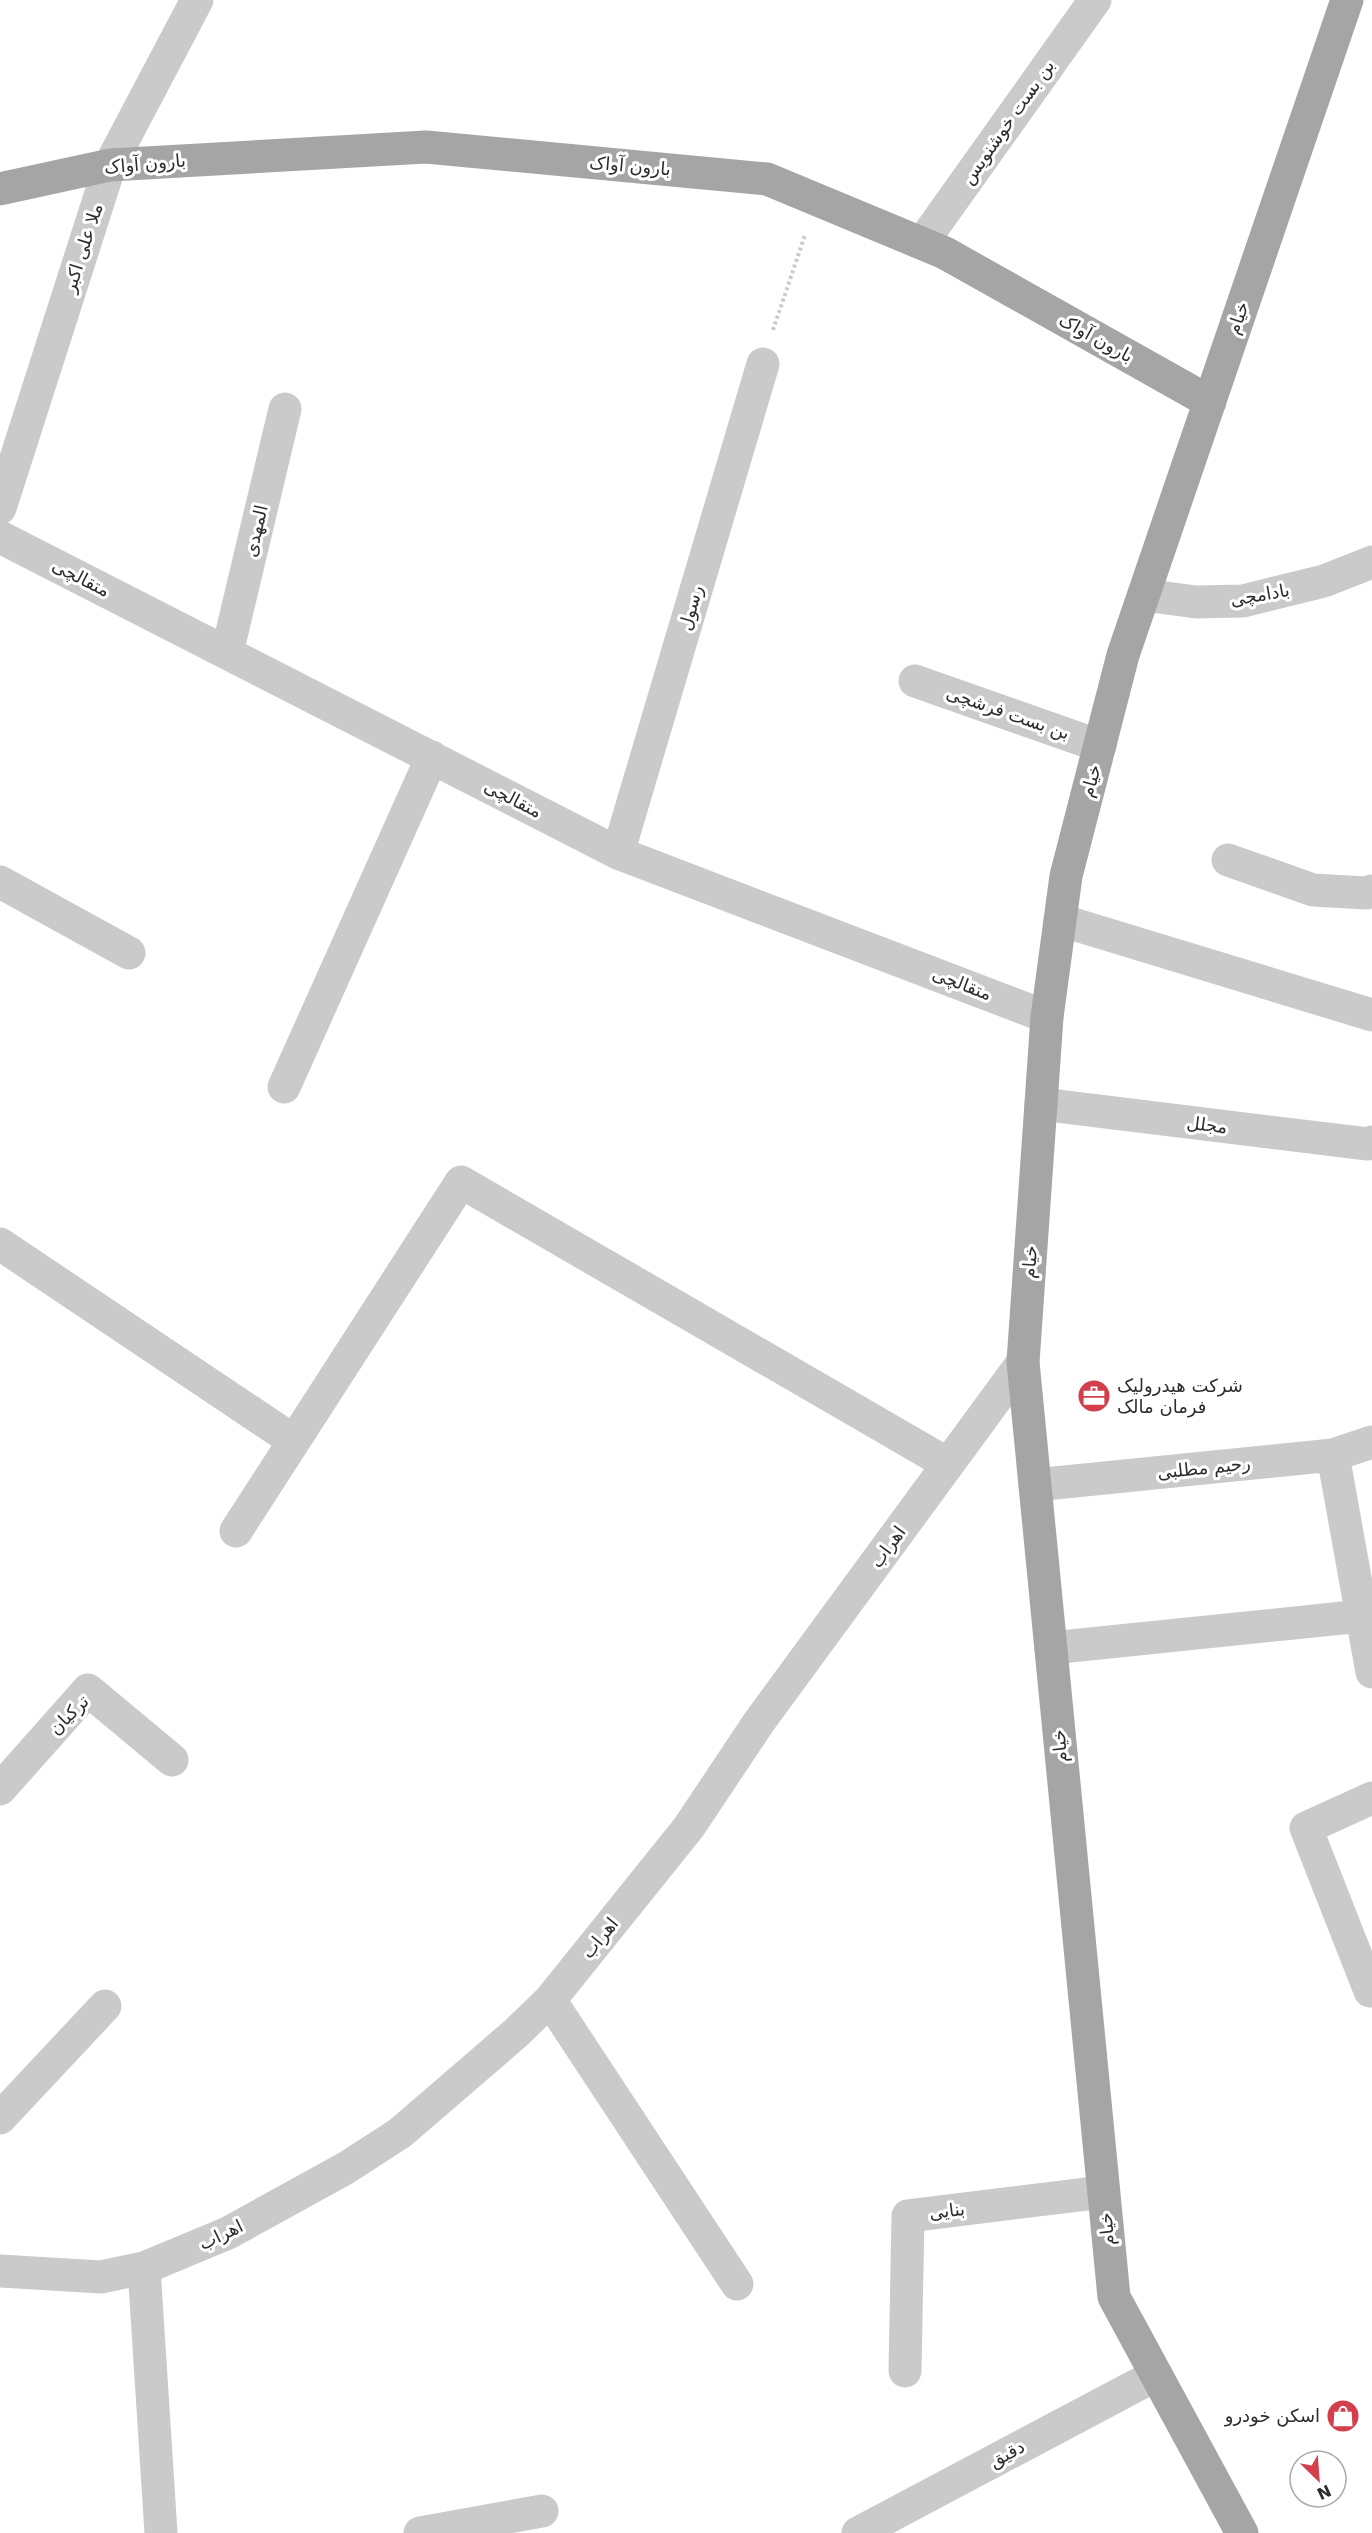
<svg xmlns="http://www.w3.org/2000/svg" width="1372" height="2533" viewBox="0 0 1372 2533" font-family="'DejaVu Sans',Cairo,sans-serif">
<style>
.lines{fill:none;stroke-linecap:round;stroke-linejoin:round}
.path{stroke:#cacaca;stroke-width:4;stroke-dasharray:3 3;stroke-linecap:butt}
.minor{stroke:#cacaca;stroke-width:33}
.major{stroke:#a5a5a5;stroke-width:33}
.labels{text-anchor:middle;stroke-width:6;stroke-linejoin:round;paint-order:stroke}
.street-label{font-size:18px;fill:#2d2d2d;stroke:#fff}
.poi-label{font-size:18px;fill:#2d2d2d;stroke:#fff;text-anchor:start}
</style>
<rect width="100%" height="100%" fill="#fff"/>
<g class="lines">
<path class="path" d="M773,330L805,235"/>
<path class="minor" d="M922,243L1095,0
M0,508L110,165L197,0
M0,537L618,853L1047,1017
M1144,595L1196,602L1243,601L1324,581L1372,562
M227,653L285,409
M915,681L1100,746
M618,853L763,364
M1228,860L1313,890L1366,893L1372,891
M0,882L129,953
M1060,920L1372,1015
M284,1087L432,757
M1041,1104L1368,1144L1372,1142
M0,1244L294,1441
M1333,1455L1372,1672
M1035,1485L1333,1455L1372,1442
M236,1531L461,1182L948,1464
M1051,1648L1362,1616
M0,1789L88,1690L172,1760
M1370,1991L1306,1828L1372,1798
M550,2000L737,2284
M0,2118L105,2006
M144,2268L161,2533
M0,2271L101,2277L144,2268L228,2233L346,2168L400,2133L516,2033L550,2000L689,1827L759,1722L1023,1362
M905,2371L908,2216L1103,2192
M420,2533L542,2511
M858,2533L1156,2375"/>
<path class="major" d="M0,189L110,165L426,147L767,179L945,253L1210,402
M1242,2533L1114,2297L1023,1362L1047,1017L1066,876L1123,655L1347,0"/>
</g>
<defs>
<symbol id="office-disc" viewBox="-11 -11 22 22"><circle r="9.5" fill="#d33f4d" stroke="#fff"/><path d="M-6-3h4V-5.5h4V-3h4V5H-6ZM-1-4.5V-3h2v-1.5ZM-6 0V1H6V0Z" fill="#fff"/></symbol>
<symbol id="shop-disc" viewBox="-11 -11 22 22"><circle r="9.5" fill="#d33f4d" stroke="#fff"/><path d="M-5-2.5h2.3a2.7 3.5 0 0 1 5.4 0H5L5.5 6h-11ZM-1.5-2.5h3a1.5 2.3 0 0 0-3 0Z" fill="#fff"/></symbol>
</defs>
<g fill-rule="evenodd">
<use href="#office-disc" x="1075" y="1377" width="38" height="38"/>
<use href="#shop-disc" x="1324" y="2397" width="38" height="38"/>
</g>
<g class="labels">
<g class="street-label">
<text transform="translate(1008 122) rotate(-55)" y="6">بن بست خوشنویس</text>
<text transform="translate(145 164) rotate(-5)" y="6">بارون آواک</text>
<text transform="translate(630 166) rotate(5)" y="6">بارون آواک</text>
<text transform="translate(83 248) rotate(-72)" y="6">ملا علی اکبر</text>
<text transform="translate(1238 318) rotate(-71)" y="6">خیام</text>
<text transform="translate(1096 338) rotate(29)" y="6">بارون آواک</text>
<text transform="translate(256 531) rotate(-77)" y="6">المهدی</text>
<text transform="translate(81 578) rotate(27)" y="6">متقالچی</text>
<text transform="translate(1260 595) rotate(-10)" y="6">بادامچی</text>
<text transform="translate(691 608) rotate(-74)" y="6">رسول</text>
<text transform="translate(1008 713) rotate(19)" y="6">بن بست فرشچی</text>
<text transform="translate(1091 781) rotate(-75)" y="6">خیام</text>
<text transform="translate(513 799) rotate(27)" y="6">متقالچی</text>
<text transform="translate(962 984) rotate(21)" y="6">متقالچی</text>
<text transform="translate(1207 1125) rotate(7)" y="6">مجلل</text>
<text transform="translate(1030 1262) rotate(-86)" y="6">خیام</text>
<text transform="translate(1204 1468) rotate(-6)" y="6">رحیم مطلبی</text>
<text transform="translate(888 1547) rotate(-54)" y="6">اهراب</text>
<text transform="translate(69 1715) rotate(-45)" y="6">ترکیان</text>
<text transform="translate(1060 1746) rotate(-96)" y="6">خیام</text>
<text transform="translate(600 1938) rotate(-51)" y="6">اهراب</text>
<text transform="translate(947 2211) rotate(-7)" y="6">بنایی</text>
<text transform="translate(1107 2229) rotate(-96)" y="6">خیام</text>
<text transform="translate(221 2235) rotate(-26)" y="6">اهراب</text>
<text transform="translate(1007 2454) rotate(-28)" y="6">دقیق</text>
</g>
<g class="poi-label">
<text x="1117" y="1392">شرکت هیدرولیک<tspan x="1117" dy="21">فرمان مالک</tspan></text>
<text x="1320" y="2422" text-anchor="end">اسکن خودرو</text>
</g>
</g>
<g transform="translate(1318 2479) rotate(155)"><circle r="28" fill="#ffffff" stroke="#ababab" stroke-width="1.5"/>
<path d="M0-4.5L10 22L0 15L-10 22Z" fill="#d33f4d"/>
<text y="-9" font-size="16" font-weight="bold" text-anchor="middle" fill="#2d2d2d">N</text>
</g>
</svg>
